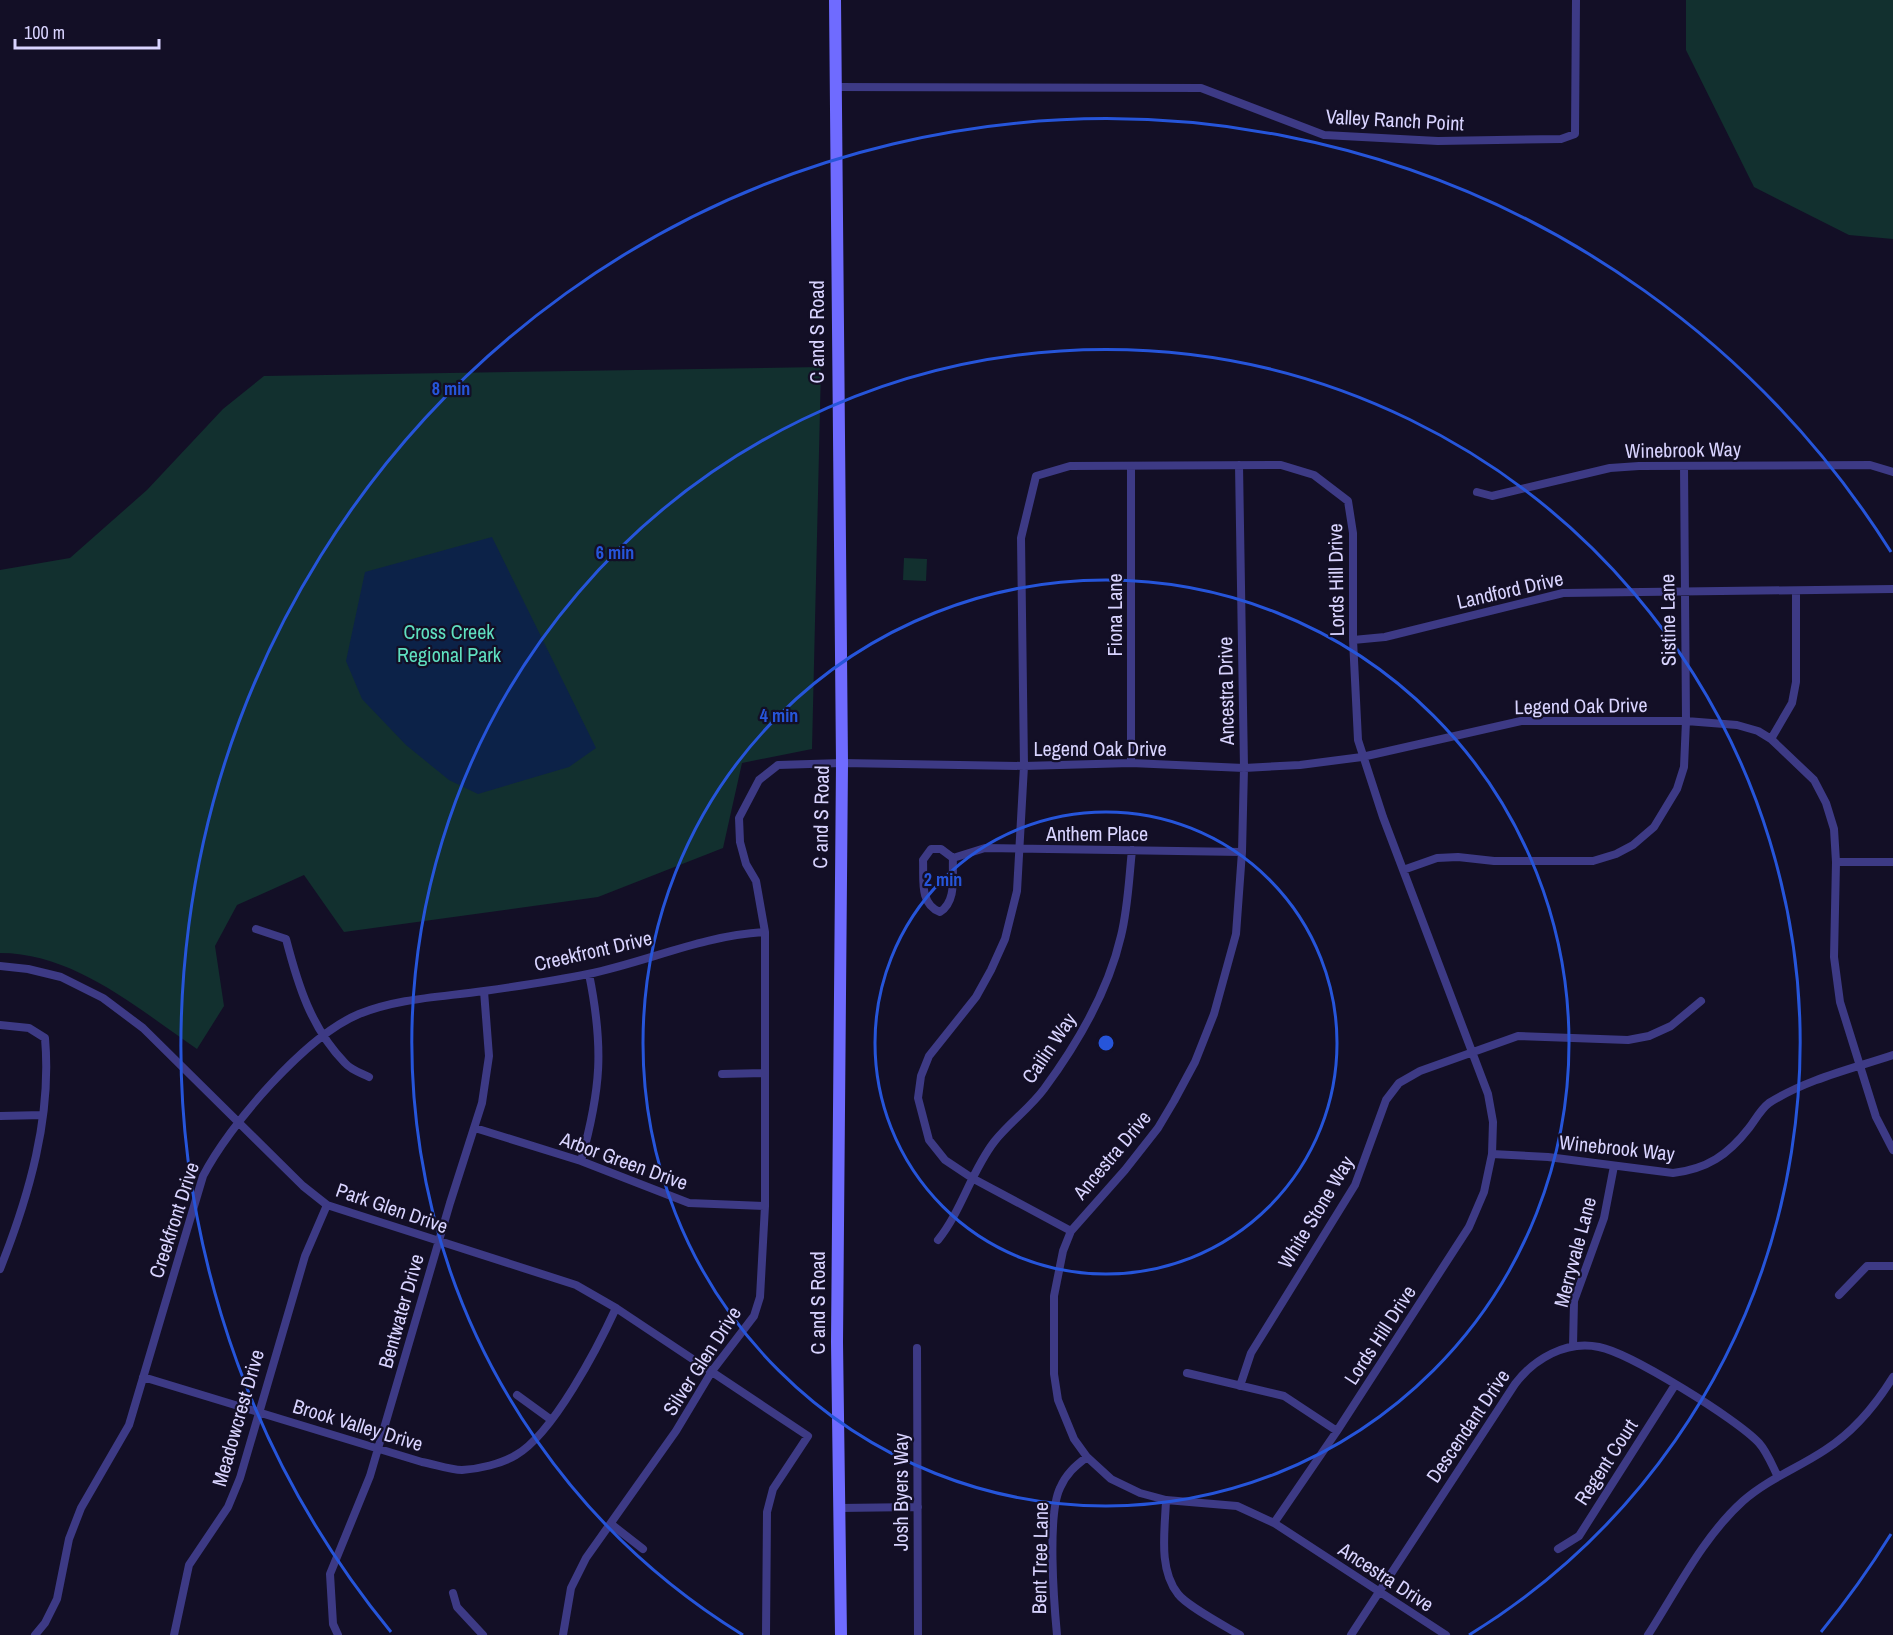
<svg xmlns="http://www.w3.org/2000/svg" width="1893" height="1635" viewBox="0 0 1893 1635" font-family="'Archivo Narrow',sans-serif">
<style>
.green{fill:#12302f}
.water{fill:#0c2248}
.lines{fill:none;stroke-linecap:round;stroke-linejoin:round}
.street{stroke:#3d3a85;stroke-width:8}
.secondary{stroke:#6f6bff;stroke-width:12}
.ring{fill:none;stroke:#2655da;stroke-width:3}
.labels{text-anchor:middle;stroke-width:4.5;stroke-linejoin:round;paint-order:stroke}
.street-label{font-size:20px;fill:#d9d4ff;stroke:#130f26}
.park-label{font-size:20px;fill:#5fe0c0;stroke:#130f26}
.centre{fill:#2655da;stroke:#130f26;stroke-width:3}
.ring-label{font-size:18px;text-anchor:middle;font-weight:bold;fill:#2655da;stroke:#130f26;stroke-width:4.5;stroke-linejoin:round;paint-order:stroke}
</style>
<rect width="100%" height="100%" fill="#130f26"/>
<path class="green" d="M1686,0H1893V239L1849,235L1754,187L1686,50Z
M821,367L812,749L742,763L723,848L598,897L344,932L304,875L237,905L215,946L224,1006L197,1049C138,1009 75,953 0,953V570L70,558L147,490L223,409L264,376Z
M904,558L927,559L926,581L903,580Z"/>
<path class="water" d="M492,537L596,748L569,767L478,794L449,780L406,745L362,699L346,661L365,572Z"/>
<g class="lines">
<path class="street" d="M835,87L1201,88L1324,135L1438,141L1561,139L1575,134L1576,0
M1239,465L1244,768L1242,852L1236,934L1214,1014L1195,1062L1174,1101L1158,1128L1125,1170L1071,1231L1063,1251L1054,1296V1374L1058,1400L1074,1439L1087,1457L1111,1479L1140,1493L1166,1500L1237,1506L1274,1523L1446,1635
M1131,466V763
M1477,492L1492,496L1610,468L1639,466L1870,465L1893,472
M1353,640L1385,637L1563,593L1893,589
M1771,739L1792,703L1796,682V591
M953,858C952,877 957,901 940,912C919,904 924,879 923,860L931,849H941L953,858L985,848L1242,852
M1836,862H1893
M1403,870L1437,858L1458,857L1494,861H1593L1616,854L1633,845L1654,827L1677,789L1684,767L1686,721L1684,466
M256,929L286,939C298,985 311,1028 345,1063C351,1070 361,1073 369,1077
M0,966L28,969L61,977L103,998L143,1028L303,1186L327,1205L576,1285L616,1308L808,1436L773,1489L767,1512L766,1635
M0,1025L29,1028L45,1038C52,1117 29,1196 0,1269
M722,1074L765,1073
M0,1116L43,1115
M475,1128L581,1161L689,1203L765,1206
M581,1161C601,1089 604,1048 589,974
M1071,1231L972,1178L945,1160L929,1140L918,1098L921,1076L929,1056L976,997L991,970L1005,939L1017,891L1024,766L1021,538L1036,476L1070,466L1281,465L1314,475L1348,501L1353,533V640L1358,740L1383,817L1488,1094L1493,1122L1492,1154L1548,1157L1673,1173C1707,1169 1728,1155 1749,1128C1755,1120 1761,1109 1769,1103C1807,1079 1851,1069 1893,1055
M938,1240C962,1210 971,1172 994,1142C1009,1123 1030,1108 1044,1089C1078,1043 1108,992 1121,936C1128,908 1129,878 1132,850
M1839,1295L1867,1266H1893
M1573,1346L1574,1301L1604,1218L1614,1166
M917,1348L918,1635
M1187,1373L1284,1396L1337,1431
M143,1377L422,1462C434,1464 450,1470 462,1470C479,1469 501,1464 516,1455C553,1434 598,1347 616,1308
M1240,1386L1251,1353L1355,1185L1386,1100L1399,1083L1420,1071L1518,1036L1628,1040L1649,1036L1671,1026L1701,1001
M517,1395L550,1419
M1166,1500C1165,1530 1158,1569 1178,1594C1187,1606 1225,1626 1240,1635
M839,1508L918,1507
M1274,1523L1337,1431L1469,1227L1484,1192L1492,1154
M611,1524L643,1549
M1558,1549L1579,1536L1675,1385
M453,1593L457,1607L483,1635
M35,1635L45,1623L57,1599L69,1539L81,1508L129,1425L203,1176C229,1125 306,1036 359,1014C399,998 442,997 484,991C519,986 554,981 588,974C650,961 700,936 765,932
M174,1635L189,1565L228,1507L240,1478L305,1256L327,1205
M338,1635L333,1624L330,1574L370,1476L450,1203L482,1103L489,1056L484,991
M563,1635L571,1588L586,1558L676,1431L712,1371L754,1316L760,1297L765,1206V932L756,881L746,864L740,842L739,818L759,780L778,765L842,763L1024,766L1131,763L1244,768L1300,765L1362,757L1521,721H1686L1737,725L1758,731L1771,739L1814,780L1826,803L1834,829L1836,862L1834,957L1840,1002L1876,1117L1893,1150
M1057,1635C1054,1603 1047,1515 1060,1488C1066,1474 1075,1466 1087,1457
M1351,1635L1515,1384C1534,1359 1566,1340 1599,1347C1630,1353 1737,1419 1759,1443C1767,1452 1772,1465 1777,1475
M1648,1635C1677,1590 1703,1537 1743,1501C1768,1479 1798,1468 1825,1450C1853,1432 1875,1406 1893,1377"/>
<path class="secondary" d="M835,0L842,763L837,1342L841,1635"/>
</g>
<g class="ring">
<circle cx="1106" cy="1043" r="231"/>
<circle cx="1106" cy="1043" r="463"/>
<path d="M743 1635A694 694 0 1 1 1469 1635"/>
<path d="M1891 1534A926 926 0 0 1 1821 1632M391 1632A926 926 0 1 1 1891 552"/>
</g>
<g class="labels">
<g class="street-label">
<text transform="translate(1395 120) rotate(3)" y="7">Valley Ranch Point</text>
<text transform="translate(817 332) rotate(-90)" y="7">C and S Road</text>
<text transform="translate(1683 450) rotate(-1)" y="7">Winebrook Way</text>
<text transform="translate(1336 580) rotate(-91)" y="7">Lords Hill Drive</text>
<text transform="translate(1510 590) rotate(-13)" y="7">Landford Drive</text>
<text transform="translate(1115 615) rotate(-90)" y="7">Fiona Lane</text>
<text transform="translate(1668 620) rotate(-91)" y="7">Sistine Lane</text>
<text transform="translate(1226 691) rotate(-91)" y="7">Ancestra Drive</text>
<text transform="translate(1581 706) rotate(-1)" y="7">Legend Oak Drive</text>
<text x="1100" y="756">Legend Oak Drive</text>
<text transform="translate(821 817) rotate(-89)" y="7">C and S Road</text>
<text x="1097" y="841">Anthem Place</text>
<text transform="translate(593 951) rotate(-13)" y="7">Creekfront Drive</text>
<text transform="translate(1049 1048) rotate(-56)" y="7">Cailin Way</text>
<text transform="translate(1617 1148) rotate(6)" y="7">Winebrook Way</text>
<text transform="translate(1112 1155) rotate(-50)" y="7">Ancestra Drive</text>
<text transform="translate(624 1161) rotate(20)" y="7">Arbor Green Drive</text>
<text transform="translate(392 1208) rotate(19)" y="7">Park Glen Drive</text>
<text transform="translate(1316 1212) rotate(-59)" y="7">White Stone Way</text>
<text transform="translate(174 1220) rotate(-72)" y="7">Creekfront Drive</text>
<text transform="translate(1575 1252) rotate(-75)" y="7">Merryvale Lane</text>
<text transform="translate(818 1303) rotate(-90)" y="7">C and S Road</text>
<text transform="translate(401 1311) rotate(-74)" y="7">Bentwater Drive</text>
<text transform="translate(1380 1335) rotate(-57)" y="7">Lords Hill Drive</text>
<text transform="translate(702 1361) rotate(-57)" y="7">Silver Glen Drive</text>
<text transform="translate(238 1418) rotate(-74)" y="7">Meadowcrest Drive</text>
<text transform="translate(358 1425) rotate(17)" y="7">Brook Valley Drive</text>
<text transform="translate(1468 1426) rotate(-56)" y="7">Descendant Drive</text>
<text transform="translate(1606 1462) rotate(-57)" y="7">Regent Court</text>
<text transform="translate(901 1492) rotate(-90)" y="7">Josh Byers Way</text>
<text transform="translate(1040 1558) rotate(-89)" y="7">Bent Tree Lane</text>
<text transform="translate(1386 1577) rotate(33)" y="7">Ancestra Drive</text>
</g>
<g class="park-label">
<text x="449" y="639">Cross Creek<tspan x="449" dy="23">Regional Park</tspan></text>
</g>
</g>
<circle cx="1106" cy="1043" r="9" class="centre"/>
<g class="ring-label">
<text x="451" y="395">8 min</text>
<text x="615" y="559">6 min</text>
<text x="779" y="722">4 min</text>
<text x="943" y="886">2 min</text>
</g>
<path d="M15 39v9h144v-9" fill="none" stroke="#d9d4ff" stroke-width="3"/>
<text x="24" y="39" font-size="18" fill="#d9d4ff" stroke="#130f26" stroke-width="4.5" paint-order="stroke">100 m</text>
</svg>
